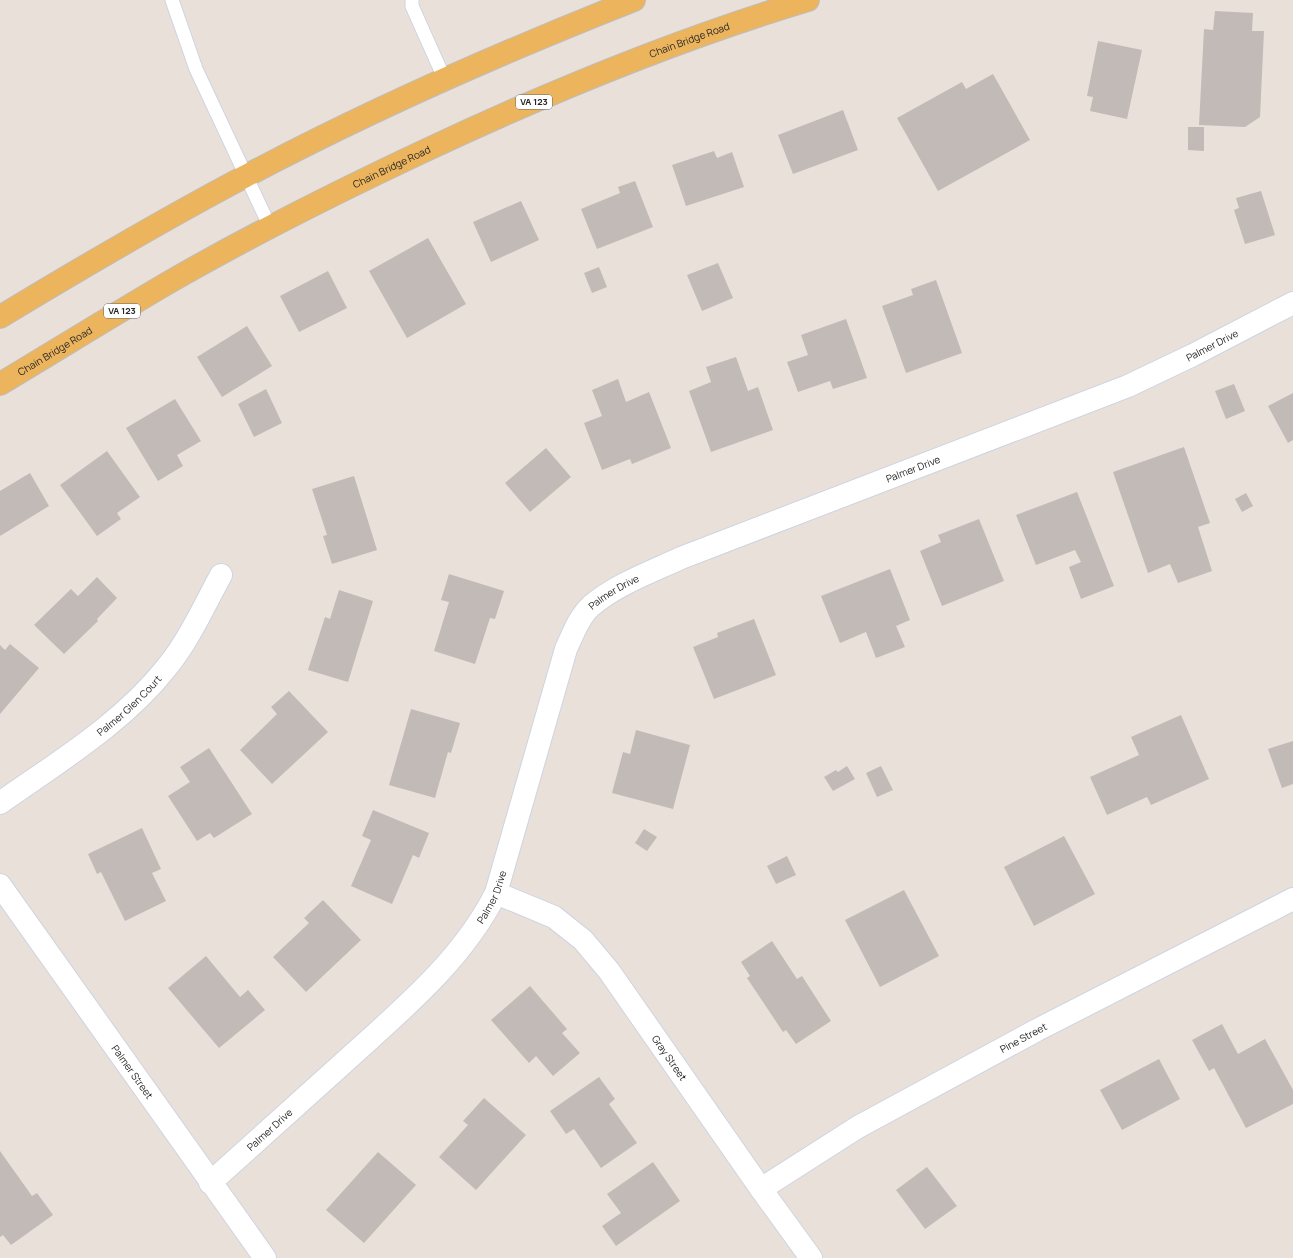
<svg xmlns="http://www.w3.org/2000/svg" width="1293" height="1258" viewBox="0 0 1293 1258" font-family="Manrope,sans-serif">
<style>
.building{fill:#c2bab6}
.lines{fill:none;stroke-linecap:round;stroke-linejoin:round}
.lane-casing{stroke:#ced4e0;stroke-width:15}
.street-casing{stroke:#ced4e0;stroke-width:24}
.primary-casing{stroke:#bebebe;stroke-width:24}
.lane{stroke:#fff;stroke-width:13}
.street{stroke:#fff;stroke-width:22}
.primary{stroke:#ebb45d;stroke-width:22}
.labels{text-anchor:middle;stroke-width:3.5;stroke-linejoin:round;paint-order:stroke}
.shield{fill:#fff;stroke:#686868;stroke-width:1}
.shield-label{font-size:9px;font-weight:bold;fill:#272727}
.street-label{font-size:10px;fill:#272727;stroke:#fff}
</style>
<rect width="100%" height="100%" fill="#e9e0d9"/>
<path class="building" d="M1215,11L1253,13L1252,31H1264L1260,117L1245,127L1199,125L1204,29L1213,30Z
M1098,41L1142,50L1127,119L1090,111L1093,97L1087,96Z
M993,74L1030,140L938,191L897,118L962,82L966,89Z
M843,110L858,150L793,174L778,135Z
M1188,127H1204V151L1188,150Z
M714,151L717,158L732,152L744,187L686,206L672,165Z
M635,181L653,227L597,249L581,209L620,193L618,187Z
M1261,191L1275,235L1245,244L1234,210L1239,208L1236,198Z
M521,201L539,240L491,262L473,222Z
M428,238L466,304L407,338L369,271Z
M718,263L733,298L702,311L687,275Z
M599,267L607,287L592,293L584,273Z
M328,271L347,308L299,332L280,296Z
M936,280L962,353L906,373L882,306L913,295L911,289Z
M846,319L867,378L833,389L830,381L798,392L787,362L808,355L801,335Z
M247,326L272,366L222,397L197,357Z
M736,357L748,391L758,387L773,430L711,452L689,391L711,382L706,367Z
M618,379L626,402L649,392L671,448L632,464L630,459L602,470L584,423L602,416L592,390Z
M1234,384L1245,411L1226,419L1215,391Z
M266,389L282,423L254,437L238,404Z
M1293,393V440L1288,443L1268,406Z
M175,399L201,441L177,455L183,466L158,481L126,428Z
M1184,447L1210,523L1198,527L1212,571L1178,583L1170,564L1148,573L1113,472Z
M546,448L571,477L530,512L505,483Z
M107,451L140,497L117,513L121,519L97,536L60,485Z
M30,473L49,506L0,536V491Z
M354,476L377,550L332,564L323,536L327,535L312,489Z
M1077,492L1114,586L1081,599L1069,567L1081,562L1075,550L1036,565L1016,515Z
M1246,493L1253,506L1242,512L1235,499Z
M979,519L1004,581L942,606L920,551L941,542L938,535Z
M890,569L910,620L896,626L905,647L876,658L866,632L840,643L821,596Z
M449,574L504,591L495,619L490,618L475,664L434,651L449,602L441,600Z
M97,577L117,598L97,619L98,621L64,654L34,625L71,589L78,596Z
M339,590L373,601L348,682L308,670L325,617L330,619Z
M754,619L776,675L714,699L693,647L718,637L717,633Z
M10,644L39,668L0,714V645L5,650Z
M289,691L328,732L272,784L240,750L277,714L271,707Z
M411,709L460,723L451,753L448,752L435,798L389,785Z
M1181,715L1209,779L1151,805L1147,797L1107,815L1090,777L1139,755L1131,737Z
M636,730L690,745L673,809L612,793L623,752L630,754Z
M1293,741V784L1282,788L1268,749Z
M209,748L252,814L214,838L210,833L197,841L168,796L190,782L180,767Z
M847,766L855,779L833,791L824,777L836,770L838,772Z
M881,766L893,790L877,797L866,773Z
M373,810L429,833L419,858L413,855L392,904L351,886L371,840L362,836Z
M142,828L161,869L152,873L166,901L125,921L101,872L97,874L88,854Z
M644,829L657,837L647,851L635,843Z
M1064,836L1095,894L1034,926L1004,867Z
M787,856L796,875L776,884L767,866Z
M904,890L939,956L880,987L845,920Z
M323,900L361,940L306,992L273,957L309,923L304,918Z
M772,941L797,979L802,976L831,1021L796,1044L786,1030L783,1032L747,978L750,976L741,962Z
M206,956L240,997L248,990L265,1010L219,1048L168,988Z
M530,986L567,1029L562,1033L580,1053L553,1076L536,1056L529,1063L491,1020Z
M1222,1024L1238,1054L1265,1039L1293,1090V1104L1246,1128L1214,1068L1209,1071L1192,1040Z
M1159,1059L1180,1099L1122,1130L1100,1090Z
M599,1077L615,1099L609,1104L637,1143L601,1168L574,1129L566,1134L550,1111Z
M484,1098L526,1135L476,1190L439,1157L468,1125L463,1121Z
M0,1151L32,1196L37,1193L53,1215L11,1245L3,1235L0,1237Z
M378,1152L416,1185L364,1243L326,1210Z
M653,1162L680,1201L616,1246L602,1226L621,1213L607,1194Z
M927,1167L957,1206L925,1229L896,1190Z"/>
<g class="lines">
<defs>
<path id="lane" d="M172,0L196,69L270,227
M412,0V6L445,80"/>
<g id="street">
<path id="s1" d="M0,803C58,762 123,723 167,667C189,640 204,606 221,575"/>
<path id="s2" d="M0,885L265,1258"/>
<path id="s3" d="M496,893L554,917L583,940L609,971L761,1189L811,1258"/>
<path id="s4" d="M210,1183C257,1141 303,1099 350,1057C404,1008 463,959 496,893L566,649C573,634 579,617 591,606C617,584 651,572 681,558L1128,386L1193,355L1293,303"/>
<path id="s5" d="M761,1189L858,1127L1037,1030L1293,899"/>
</g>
<g id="primary">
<path d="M0,317C81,268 161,221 244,177C370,110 502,52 634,0"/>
<path id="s6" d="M0,384C55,351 110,317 166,284C249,236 335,193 422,152C547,93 675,40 808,0"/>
</g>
</defs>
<use href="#lane" class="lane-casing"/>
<use href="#street" class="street-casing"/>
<use href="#primary" class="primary-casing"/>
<use href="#lane" class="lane"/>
<use href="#street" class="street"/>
<use href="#primary" class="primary"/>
</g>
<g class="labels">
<g class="shield">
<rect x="516" y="95" width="36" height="14" rx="3"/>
<rect x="104" y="304" width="36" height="14" rx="3"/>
</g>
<g class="shield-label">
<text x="534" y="105">VA 123</text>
<text x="122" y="314">VA 123</text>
</g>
<g class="street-label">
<text dy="4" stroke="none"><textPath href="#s6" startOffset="772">Chain Bridge Road</textPath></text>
<text dy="4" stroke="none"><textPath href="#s6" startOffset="448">Chain Bridge Road</textPath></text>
<text dy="4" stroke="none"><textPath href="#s4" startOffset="1388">Palmer Drive</textPath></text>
<text dy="4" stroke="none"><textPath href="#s6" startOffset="64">Chain Bridge Road</textPath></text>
<text dy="4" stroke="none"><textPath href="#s4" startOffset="1064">Palmer Drive</textPath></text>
<text dy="4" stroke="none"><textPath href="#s4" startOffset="740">Palmer Drive</textPath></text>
<text dy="4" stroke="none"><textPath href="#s1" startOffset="162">Palmer Glen Court</textPath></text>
<text dy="4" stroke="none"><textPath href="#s4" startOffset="404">Palmer Drive</textPath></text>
<text dy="4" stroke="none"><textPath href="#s5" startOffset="303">Pine Street</textPath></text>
<text dy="4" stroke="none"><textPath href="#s3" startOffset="246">Gray Street</textPath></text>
<text dy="4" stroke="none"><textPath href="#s2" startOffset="229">Palmer Street</textPath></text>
<text dy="4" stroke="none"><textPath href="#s4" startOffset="80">Palmer Drive</textPath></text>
</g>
</g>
</svg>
